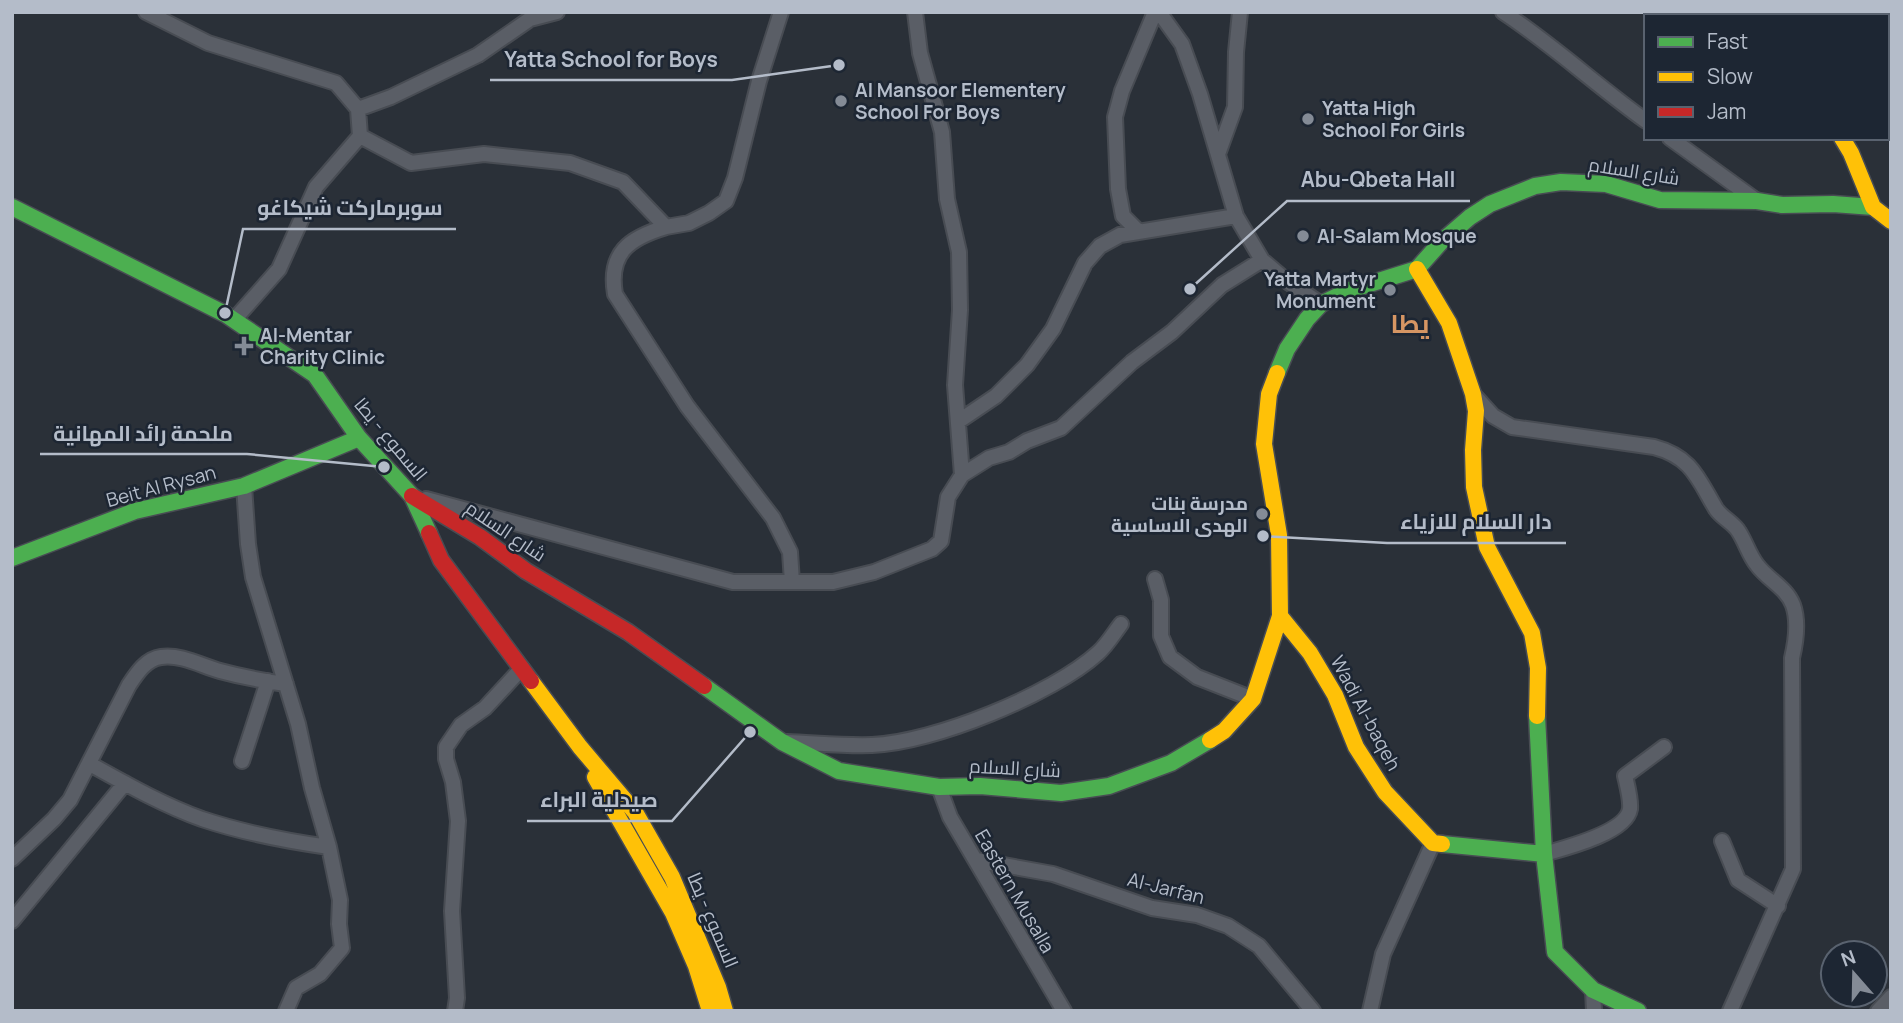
<svg xmlns="http://www.w3.org/2000/svg" width="1903" height="1023" viewBox="0 0 1903 1023" font-family="Manrope,Cairo,sans-serif">
<style>
.lines{fill:none;stroke-linecap:round;stroke-linejoin:round}
.street-casing{stroke:#484c53;stroke-width:18}
.fast-casing{stroke:#484c53;stroke-width:19}
.slow-casing{stroke:#484c53;stroke-width:19}
.jam-casing{stroke:#484c53;stroke-width:19}
.street{stroke:#5a5e66;stroke-width:14}
.fast{stroke:#4caf50;stroke-width:16}
.slow{stroke:#ffc107;stroke-width:16}
.jam{stroke:#c62828;stroke-width:16}
.poi-dot{fill:#848b96;stroke:#1d2633;stroke-width:2.5}
.labels{text-anchor:middle;stroke-width:5;stroke-linejoin:round;paint-order:stroke}
.poi-label{font-size:19px;font-weight:bold;fill:#b4bcc9;stroke:#1d2633;text-anchor:start}
.street-label{font-size:19px;fill:#b4bcc9;stroke:#1d2633}
.district-label{font-size:26px;font-weight:bold;fill:#d59563;stroke:#1d2633}
.leader{fill:none;stroke:#b4bcc9;stroke-width:2.5}
.callout-dot{fill:#b4bcc9;stroke:#1d2633;stroke-width:2.5}
.callout-label{font-size:21px;text-anchor:middle;font-weight:bold;fill:#b4bcc9;stroke:#1d2633;stroke-width:5;stroke-linejoin:round;paint-order:stroke}
</style>
<rect width="100%" height="100%" fill="#2a3038"/>
<g class="lines">
<defs>
<path id="street" d="M146,12L208,43L336,83L358,109L360,136L316,187L279,269L234,320
M915,12L920,53L942,132L947,199L959,252L960,310L955,385L962,475
M1159,12L1182,44L1200,94L1236,216L1262,260L1288,282L1321,304
M1503,12C1553,45 1597,86 1646,121
M358,109L391,97L478,55L530,19L557,12
M360,136L411,163L484,154L570,163L623,182L666,227L689,223L709,213L726,201L735,178L759,81L781,12
M1670,138L1757,201
M1218,154L1235,107L1236,52L1240,12
M666,227C629,238 608,253 615,294L687,406L773,518L790,552L792,582
M1138,231L1123,216L1118,189L1115,117L1122,91L1155,12
M1474,395L1493,416L1512,427L1654,447C1692,457 1698,479 1716,509C1722,518 1734,523 1739,532C1746,543 1749,555 1757,565C1768,580 1786,587 1793,605C1799,622 1796,641 1792,658L1793,869L1730,1011
M959,421L996,396L1027,365L1053,329L1085,263L1100,246L1120,235L1236,216
M244,486L248,544L253,577L298,724L312,788L329,847L340,900L339,924L342,948L320,974L296,988L286,1011
M426,499L733,582H833L874,572L932,549L941,541L948,497L962,475L989,458L1009,452L1027,441L1061,428L1132,362L1172,332L1222,285L1262,260
M1155,579L1161,600V636L1170,657L1197,677L1253,699
M787,742C815,743 844,746 872,745C933,743 1053,694 1098,653C1107,645 1114,633 1121,624
M242,761L268,681
M90,764C126,784 163,805 202,819C244,833 286,841 329,847
M939,787L950,817L1064,1011
M1722,841L1738,880L1778,906
M1544,854C1565,848 1626,833 1630,809C1631,799 1627,785 1625,776L1664,747
M12,859L54,819L70,800L129,685C137,673 146,659 161,657C181,654 202,666 220,671C242,677 264,681 286,684
M976,860L1053,874L1152,908L1197,915L1228,926L1259,946L1313,1011
M12,921L125,783
M1593,990L1594,1011
M455,1011L457,998L452,911L458,821L453,782L446,759V747L461,725L485,708L522,668
M1370,1011L1383,954L1433,843
M1878,1011L1891,997"/>
<path id="fast" d="M12,207L225,314L315,375L359,438L412,496L429,533
M1277,373L1287,349L1307,319L1321,304L1350,290L1417,269L1441,242L1470,217L1490,204L1535,186L1561,182L1606,184L1660,200L1757,201L1782,205L1833,204L1873,207
M12,558L135,511L244,486L359,438
M704,686L782,742L839,771L939,787L980,786L1061,793L1109,786L1171,763L1210,740
M1537,716L1544,854
M1442,844L1544,854L1555,952L1593,990L1638,1011"/>
<path id="slow" d="M1785,12L1786,16
M1842,138L1851,153L1873,207L1891,221
M1417,269L1449,323L1473,394L1476,411L1473,450L1474,487L1487,547L1532,633L1538,668L1537,716
M1280,616L1310,653L1335,695L1356,747L1385,792L1433,843L1442,844
M531,681L580,747L635,812L672,877L718,987L725,1011
M1210,740L1224,731L1253,699L1280,616L1279,535L1264,444L1269,394L1277,373
M595,777L673,913L696,966L710,1011"/>
<path id="jam" d="M412,496L480,537L526,571L628,632L704,686
M429,533L441,560L531,681"/>
</defs>
<use href="#street" class="street-casing"/>
<use href="#fast" class="fast-casing"/>
<use href="#slow" class="slow-casing"/>
<use href="#jam" class="jam-casing"/>
<use href="#street" class="street"/>
<use href="#fast" class="fast"/>
<use href="#slow" class="slow"/>
<use href="#jam" class="jam"/>
</g>
<g class="poi-dot">
<circle cx="841" cy="101" r="7"/>
<circle cx="1308" cy="119" r="7"/>
<circle cx="1303" cy="236" r="7"/>
<circle cx="1390" cy="290" r="7"/>
<path d="M240.5 335.5h7v7h7v7h-7v7h-7v-7h-7v-7h7z"/>
<circle cx="1262" cy="514" r="7"/>
</g>
<g class="labels">
<g class="poi-label">
<text x="855" y="97">Al Mansoor Elementery<tspan x="855" dy="22">School For Boys</tspan></text>
<text x="1322" y="115">Yatta High<tspan x="1322" dy="22">School For Girls</tspan></text>
<text x="1317" y="243">Al-Salam Mosque</text>
<text x="1376" y="286" text-anchor="end">Yatta Martyr<tspan x="1376" dy="22">Monument</tspan></text>
<text x="260" y="342">Al-Mentar<tspan x="260" dy="22">Charity Clinic</tspan></text>
<text x="1248" y="510" text-anchor="end">مدرسة بنات<tspan x="1248" dy="22">الهدى الاساسية</tspan></text>
</g>
<g class="street-label">
<text transform="translate(1634 171) rotate(9)" y="7">شارع السلام</text>
<text transform="translate(391 439) rotate(50)" y="7">السموع - يطا</text>
<text transform="translate(161 486) rotate(-15)" y="7">Beit Al Rysan</text>
<text transform="translate(506 531) rotate(34)" y="7">شارع السلام</text>
<text transform="translate(1366 713) rotate(62)" y="7">Wadi Al-baqeh</text>
<text transform="translate(1015 768) rotate(3)" y="7">شارع السلام</text>
<text transform="translate(1166 888) rotate(14)" y="7">Al-Jarfan</text>
<text transform="translate(1015 891) rotate(60)" y="7">Eastern Musalla</text>
<text transform="translate(713 920) rotate(67)" y="7">السموع - يطا</text>
</g>
<g class="district-label">
<text x="1410" y="333">يطا</text>
</g>
</g>
<path class="leader" d="M839 65L732 80H490M1190 289L1287 201H1470M225 313L243 229H456M384 467L247 454H40M1263 536L1387 543H1566M750 732L672 821H527"/>
<g class="callout-dot">
<circle cx="839" cy="65" r="7"/>
<circle cx="1190" cy="289" r="7"/>
<circle cx="225" cy="313" r="7"/>
<circle cx="384" cy="467" r="7"/>
<circle cx="1263" cy="536" r="7"/>
<circle cx="750" cy="732" r="7"/>
</g>
<g class="callout-label">
<text x="611" y="67">Yatta School for Boys</text>
<text x="1378" y="187">Abu-Qbeta Hall</text>
<text x="350" y="215">سوبرماركت شيكاغو</text>
<text x="143" y="441">ملحمة رائد المهانية</text>
<text x="1476" y="529">دار السلام للازياء</text>
<text x="599" y="807">صيدلية البراء</text>
</g>
<rect width="1903" height="1023" fill="none" stroke="#b4bcc9" stroke-width="28"/>
<rect x="1644" y="14" width="245" height="126" fill="#1d2633" stroke="#59626f" stroke-width="2"/>
<rect x="1658" y="37" width="35" height="10" fill="#4caf50" stroke="#59626f" stroke-width="2"/>
<text x="1707" y="49" font-size="21" fill="#b4bcc9">Fast</text>
<rect x="1658" y="72" width="35" height="10" fill="#ffc107" stroke="#59626f" stroke-width="2"/>
<text x="1707" y="84" font-size="21" fill="#b4bcc9">Slow</text>
<rect x="1658" y="107" width="35" height="10" fill="#c62828" stroke="#59626f" stroke-width="2"/>
<text x="1707" y="119" font-size="21" fill="#b4bcc9">Jam</text>
<g transform="translate(1854 974) rotate(340)"><circle r="33" fill="#1d2633" stroke="#59626f" stroke-width="2"/>
<path d="M0-5L12 26L0 18L-12 26Z" fill="#848b96"/>
<text y="-10" font-size="19" font-weight="bold" text-anchor="middle" fill="#b4bcc9">N</text>
</g>
</svg>
